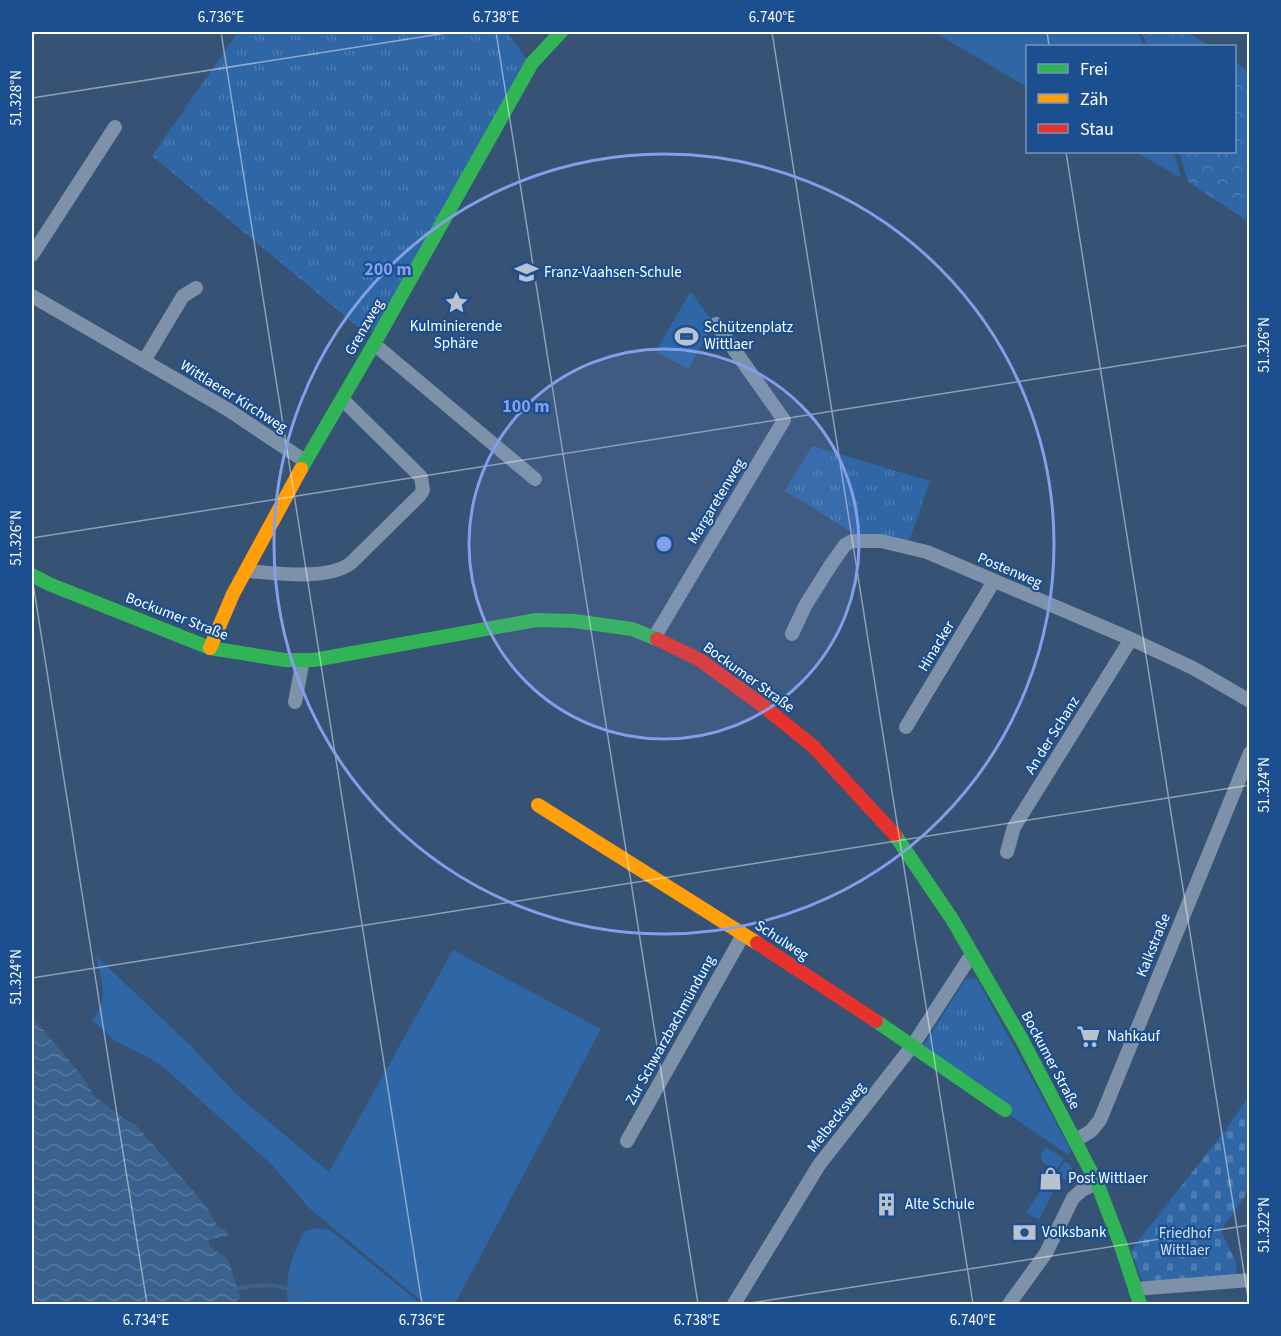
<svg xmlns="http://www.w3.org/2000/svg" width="1281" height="1336" viewBox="0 0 1281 1336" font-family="'Source Sans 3',sans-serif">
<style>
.grass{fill:#2f66a5;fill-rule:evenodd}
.forest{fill:url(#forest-crowns)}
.cemetery{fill:url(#cemetery-stones)}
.park{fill:url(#park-tufts)}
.water{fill:url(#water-waves)}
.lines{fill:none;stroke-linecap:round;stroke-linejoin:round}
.stream{stroke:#3b618d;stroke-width:4}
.street{stroke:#7d92a8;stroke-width:14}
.fast{stroke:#30b455;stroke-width:14}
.slow{stroke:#ff9f0a;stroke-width:14}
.jam{stroke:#e5322d;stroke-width:14}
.ticks{fill:none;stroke:#fff;stroke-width:1.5;stroke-opacity:0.45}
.ring{fill:none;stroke:#839eea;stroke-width:3}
.labels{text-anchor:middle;stroke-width:4.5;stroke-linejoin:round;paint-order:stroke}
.poi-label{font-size:15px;fill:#fff;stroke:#1b4f8f;text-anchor:start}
.street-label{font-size:15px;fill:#fff;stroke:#1b4f8f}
.park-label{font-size:15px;fill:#cfe3fa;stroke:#1b4f8f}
.centre{fill:#839eea;stroke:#1b4f8f;stroke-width:3}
.ring-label{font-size:18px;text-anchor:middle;font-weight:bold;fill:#839eea;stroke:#1b4f8f;stroke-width:4.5;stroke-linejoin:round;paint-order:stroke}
.neatline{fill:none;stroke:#fff;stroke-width:2}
.ticks-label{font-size:15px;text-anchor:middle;fill:#fff}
</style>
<defs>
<pattern id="forest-crowns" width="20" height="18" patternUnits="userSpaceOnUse" patternTransform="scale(1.5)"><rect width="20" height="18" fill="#2f66a5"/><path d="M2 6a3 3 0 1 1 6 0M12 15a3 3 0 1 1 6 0" fill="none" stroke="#4e7db2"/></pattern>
<pattern id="cemetery-stones" width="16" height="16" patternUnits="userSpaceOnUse" patternTransform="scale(1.5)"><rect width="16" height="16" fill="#2f66a5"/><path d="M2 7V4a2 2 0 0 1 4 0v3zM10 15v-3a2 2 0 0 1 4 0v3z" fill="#4e7db2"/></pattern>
<pattern id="park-tufts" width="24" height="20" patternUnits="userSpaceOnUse" patternTransform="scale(1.5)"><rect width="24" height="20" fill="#2f66a5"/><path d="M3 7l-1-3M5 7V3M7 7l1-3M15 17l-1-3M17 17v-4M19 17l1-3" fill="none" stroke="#4e7db2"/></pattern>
<pattern id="water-waves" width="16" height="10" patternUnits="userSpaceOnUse" patternTransform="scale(1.5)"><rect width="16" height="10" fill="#3b618d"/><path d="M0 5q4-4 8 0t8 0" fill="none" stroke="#58799e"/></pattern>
</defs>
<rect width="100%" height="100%" fill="#365274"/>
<path class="grass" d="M934,32H1138L1143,46H1028L1027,87Z
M1136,152H1174L1181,178Z
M690,293H692L714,324L688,369L658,353V347Z
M453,950L601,1029L455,1304H425L309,1208L271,1164L169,1072L148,1057L115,1041L92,1020C110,999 101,981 96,956L191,1046L237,1095L329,1172Z
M968,978L977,979L1071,1150L1068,1155L1004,1111L923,1046L965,980ZM1008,1041L986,1075L943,1048Z
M1046,1147L1064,1159L1056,1171L1042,1162L1041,1154Z
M1065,1161C1072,1165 1073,1168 1071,1175L1067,1174L1065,1180L1058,1176V1172Z
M1048,1189L1053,1192L1039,1220L1026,1212L1041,1190L1046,1192Z
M314,1228L330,1230L421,1304H288C284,1277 292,1256 304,1232Z"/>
<path class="forest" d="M1142,32H1187L1210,46H1147Z
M1235,62L1249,72V222L1188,182L1179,152H1234Z"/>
<path class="cemetery" d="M1249,1096V1190L1221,1231L1236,1262L1237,1276L1145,1282L1140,1277L1131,1250L1227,1128Z"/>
<path class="park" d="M238,32H507L530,64L382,328L363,331L152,156Z
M812,446L930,481L909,541L855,534L785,491Z
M956,999L964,1003L965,1001L998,1022L1008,1041L986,1075L943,1048L936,1047L928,1042Z"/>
<path class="water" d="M32,1016L83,1077L94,1096L126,1120L135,1124L206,1206L218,1227L224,1229L229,1235L208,1240L210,1247L228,1259L240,1297L233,1304H32Z"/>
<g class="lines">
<path class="stream" d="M233,1289C266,1284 284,1280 310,1304"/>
<path class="street" d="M32,255L115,127
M32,296L227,409L305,461
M374,344L535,479
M144,361L183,296L196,288
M247,571C275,573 327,581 351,563L420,495L423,490L421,477L342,399
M792,634L805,606L832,563L845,545L852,541H881L927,552L1131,639L1193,668L1250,701
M654,638L784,420L716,324
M295,702L303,660
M906,727L994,581
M1007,852L1014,827L1131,639
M1076,1140L1091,1131L1100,1120L1250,753
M627,1141L743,935
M1135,1289L1250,1280
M734,1304L819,1165L913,1045L968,960L973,956
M1009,1304L1046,1253L1073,1198L1082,1190L1097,1183"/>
<path class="fast" d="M301,469L374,344L532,63L561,32
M32,575L49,584L210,648L285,660H314L536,620L574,621L632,629L657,639
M895,835L952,919L1021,1038L1097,1183L1120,1243L1140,1304
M876,1021L1005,1110"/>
<path class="slow" d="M210,648L233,594L301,469
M538,805L757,943"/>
<path class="jam" d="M657,639L700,660L762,705L814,747L895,835
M757,943L876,1021"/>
</g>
<path class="ticks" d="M221,32L422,1304M496,32L698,1304M772,32L973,1304M1047,32L1049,46M32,98L453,32M1066,152L1249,1304M32,538L1250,345M32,577L147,1304M32,978L1250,785M745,1304L1250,1225"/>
<circle cx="664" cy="544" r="195" fill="#839eea" fill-opacity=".12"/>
<g class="ring">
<circle cx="664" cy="544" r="195"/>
<circle cx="664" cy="544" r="390"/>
</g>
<defs>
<symbol id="school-bare" viewBox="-9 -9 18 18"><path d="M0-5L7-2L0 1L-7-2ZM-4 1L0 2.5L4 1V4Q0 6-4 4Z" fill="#b9c2ce" stroke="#1b4f8f" stroke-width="2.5" paint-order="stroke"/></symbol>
<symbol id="sight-bare" viewBox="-9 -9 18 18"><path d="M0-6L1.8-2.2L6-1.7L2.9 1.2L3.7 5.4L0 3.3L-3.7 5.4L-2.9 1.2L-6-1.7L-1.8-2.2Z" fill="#b9c2ce" stroke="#1b4f8f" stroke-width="2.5" paint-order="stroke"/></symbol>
<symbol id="stadium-bare" viewBox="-9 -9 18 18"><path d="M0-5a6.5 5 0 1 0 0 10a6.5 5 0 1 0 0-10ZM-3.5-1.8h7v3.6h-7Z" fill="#b9c2ce" stroke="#1b4f8f" stroke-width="2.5" paint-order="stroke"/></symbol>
<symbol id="supermarket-bare" viewBox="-9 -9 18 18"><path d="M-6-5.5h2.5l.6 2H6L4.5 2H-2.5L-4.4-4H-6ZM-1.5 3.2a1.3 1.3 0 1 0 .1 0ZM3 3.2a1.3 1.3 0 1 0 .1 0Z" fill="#b9c2ce" stroke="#1b4f8f" stroke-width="2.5" paint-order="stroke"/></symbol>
<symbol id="shop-bare" viewBox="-9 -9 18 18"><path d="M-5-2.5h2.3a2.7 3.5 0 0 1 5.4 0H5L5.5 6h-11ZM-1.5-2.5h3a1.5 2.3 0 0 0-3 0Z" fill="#b9c2ce" stroke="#1b4f8f" stroke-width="2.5" paint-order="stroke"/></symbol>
<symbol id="building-bare" viewBox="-9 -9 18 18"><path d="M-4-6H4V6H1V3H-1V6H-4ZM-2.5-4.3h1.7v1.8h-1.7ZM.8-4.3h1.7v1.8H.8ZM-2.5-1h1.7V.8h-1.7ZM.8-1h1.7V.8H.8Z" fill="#b9c2ce" stroke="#1b4f8f" stroke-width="2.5" paint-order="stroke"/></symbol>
<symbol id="bank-bare" viewBox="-9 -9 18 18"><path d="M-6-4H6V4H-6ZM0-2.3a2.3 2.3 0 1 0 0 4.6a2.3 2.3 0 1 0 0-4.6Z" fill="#b9c2ce" stroke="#1b4f8f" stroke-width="2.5" paint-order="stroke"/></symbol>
</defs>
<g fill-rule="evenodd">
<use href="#school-bare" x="510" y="256" width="33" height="33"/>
<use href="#sight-bare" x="440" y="286" width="33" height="33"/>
<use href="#stadium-bare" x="670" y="320" width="33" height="33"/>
<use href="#supermarket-bare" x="1072" y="1020" width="33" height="33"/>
<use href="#shop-bare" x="1034" y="1162" width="33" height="33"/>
<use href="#building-bare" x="870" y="1188" width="33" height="33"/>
<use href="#bank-bare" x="1008" y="1216" width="33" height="33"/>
</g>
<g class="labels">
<g class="poi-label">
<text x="544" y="277">Franz-Vaahsen-Schule</text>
<text x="456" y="331" text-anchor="middle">Kulminierende<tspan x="456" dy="17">Sphäre</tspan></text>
<text x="704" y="332">Schützenplatz<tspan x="704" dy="17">Wittlaer</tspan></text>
<text x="1107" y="1041">Nahkauf</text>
<text x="1068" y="1183">Post Wittlaer</text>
<text x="905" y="1209">Alte Schule</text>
<text x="1042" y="1237">Volksbank</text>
</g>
<g class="street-label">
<text transform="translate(364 327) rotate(-60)" y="5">Grenzweg</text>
<text transform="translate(234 396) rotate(32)" y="5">Wittlaerer Kirchweg</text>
<text transform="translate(716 501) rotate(-59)" y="5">Margaretenweg</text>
<text transform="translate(1010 570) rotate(23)" y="5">Postenweg</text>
<text transform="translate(177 616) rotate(21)" y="5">Bockumer Straße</text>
<text transform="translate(936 646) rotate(-59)" y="5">Hinacker</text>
<text transform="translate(749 677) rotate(36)" y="5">Bockumer Straße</text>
<text transform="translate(1052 735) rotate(-58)" y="5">An der Schanz</text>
<text transform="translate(782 940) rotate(33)" y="5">Schulweg</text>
<text transform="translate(1153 945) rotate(-68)" y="5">Kalkstraße</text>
<text transform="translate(670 1030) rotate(-61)" y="5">Zur Schwarzbachmündung</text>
<text transform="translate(1051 1060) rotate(62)" y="5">Bockumer Straße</text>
<text transform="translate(836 1117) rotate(-52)" y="5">Melbecksweg</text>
</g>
<g class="park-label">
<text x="1185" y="1238">Friedhof<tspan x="1185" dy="17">Wittlaer</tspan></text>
</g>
</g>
<circle cx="664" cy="544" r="9" class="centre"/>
<g class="ring-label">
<text x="388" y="275">200 m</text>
<text x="526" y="412">100 m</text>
</g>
<rect width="1281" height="1336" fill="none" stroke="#1b4f8f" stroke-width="66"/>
<rect x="1026" y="45" width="210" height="108" fill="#1b4f8f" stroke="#7695bc" stroke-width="1.5"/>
<rect x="1038" y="64" width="30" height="9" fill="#30b455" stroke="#7695bc" stroke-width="1.5"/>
<text x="1080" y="75" font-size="18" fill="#ffffff">Frei</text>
<rect x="1038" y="94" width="30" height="9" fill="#ff9f0a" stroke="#7695bc" stroke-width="1.5"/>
<text x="1080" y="105" font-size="18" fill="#ffffff">Zäh</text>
<rect x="1038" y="124" width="30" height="9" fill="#e5322d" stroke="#7695bc" stroke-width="1.5"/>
<text x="1080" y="135" font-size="18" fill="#ffffff">Stau</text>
<rect x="33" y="33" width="1215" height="1270" class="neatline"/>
<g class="ticks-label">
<text x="221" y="22">6.736°E</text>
<text x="496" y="22">6.738°E</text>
<text x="772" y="22">6.740°E</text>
<text transform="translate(16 98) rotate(-90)" y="5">51.328°N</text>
<text transform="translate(1264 345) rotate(-90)" y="5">51.326°N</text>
<text transform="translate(16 538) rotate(-90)" y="5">51.326°N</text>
<text transform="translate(1264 785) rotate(-90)" y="5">51.324°N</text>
<text transform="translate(16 977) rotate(-90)" y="5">51.324°N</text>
<text transform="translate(1264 1225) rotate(-90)" y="5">51.322°N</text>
<text x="146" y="1325">6.734°E</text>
<text x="422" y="1325">6.736°E</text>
<text x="697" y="1325">6.738°E</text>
<text x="973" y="1325">6.740°E</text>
</g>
</svg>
